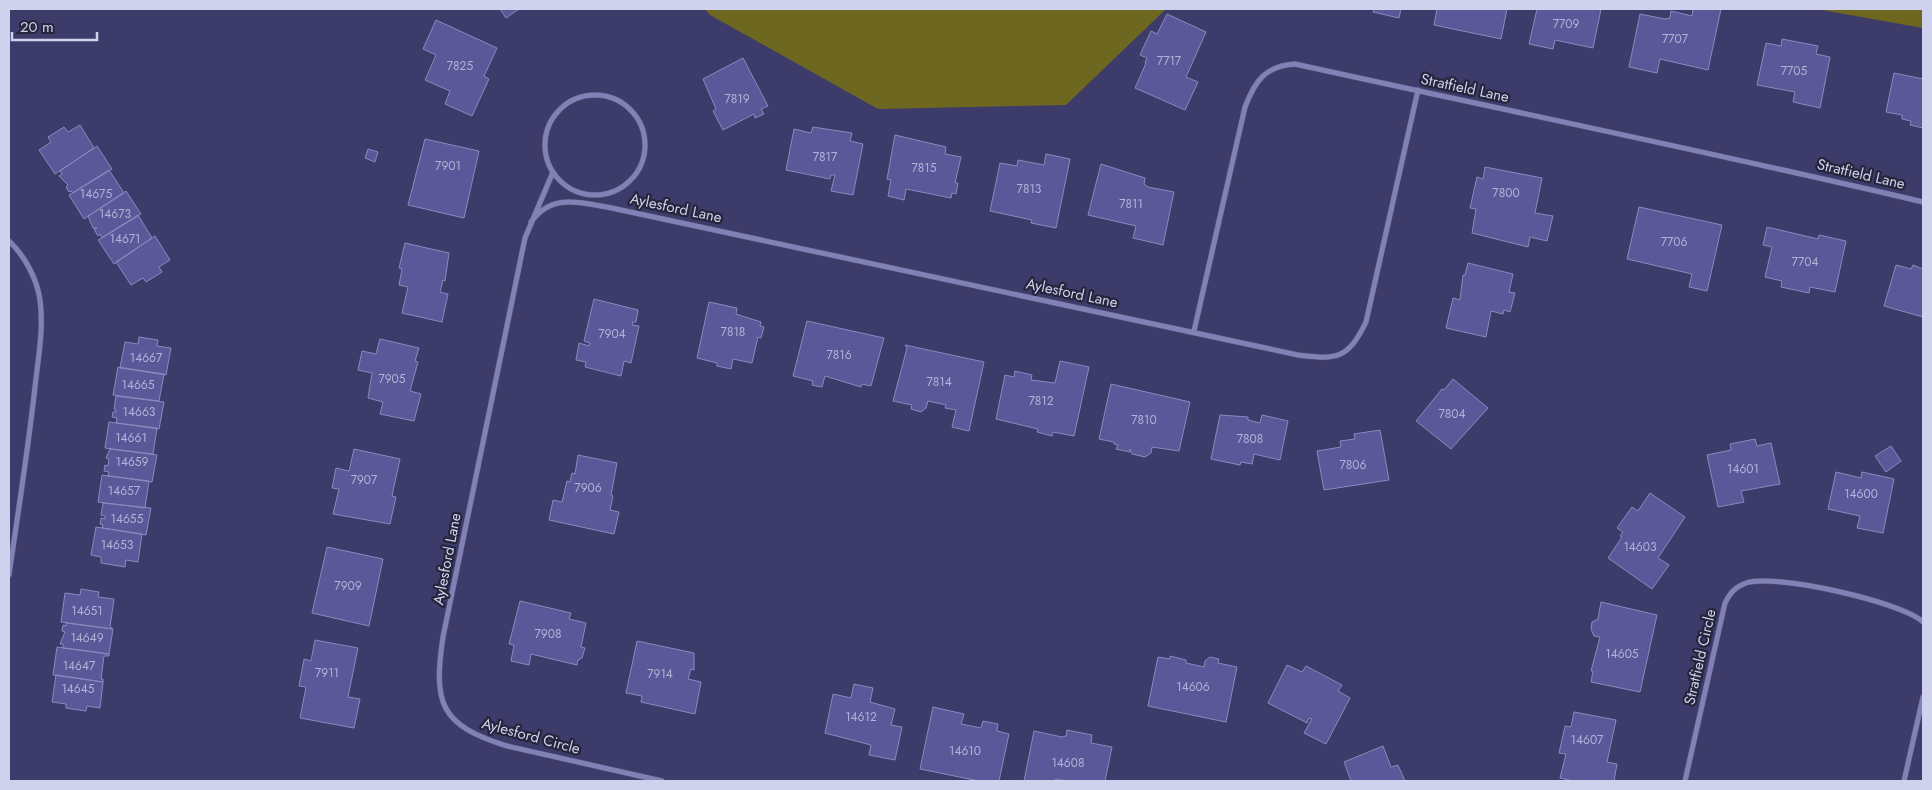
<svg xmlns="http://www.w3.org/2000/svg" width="1932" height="790" viewBox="0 0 1932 790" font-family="Jost,sans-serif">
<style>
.green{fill:#6e6720}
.building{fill:#5a5898;stroke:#8a8abf}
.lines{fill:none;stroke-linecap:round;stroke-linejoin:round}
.street-casing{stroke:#58567d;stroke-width:6}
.street{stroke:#8181b6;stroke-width:5}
.labels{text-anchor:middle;stroke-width:4.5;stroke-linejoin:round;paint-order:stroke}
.number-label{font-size:12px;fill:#b2b3d8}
.street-label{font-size:15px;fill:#d0d1ed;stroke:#25263b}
</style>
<rect width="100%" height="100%" fill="#3d3b6a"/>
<path class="green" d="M705,9H1166L1066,105L878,109L710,15Z
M1816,9H1923V28Z"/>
<path class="building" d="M500,9H519L506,18Z
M1374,9H1401L1399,18L1373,12Z
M1437,9H1507L1501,39L1434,25Z
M1537,9H1601L1593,48L1555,40L1553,49L1529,44Z
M1693,9H1721L1708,70L1660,59L1657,73L1629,67L1640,14L1665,19L1670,18L1671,11L1692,16Z
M1167,14L1206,32L1186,77L1198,82L1185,110L1135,88L1146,63H1145L1147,58L1140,55L1151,31L1157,34Z
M436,20L497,48L484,76L489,79L472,116L445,104L450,91L425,80L436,55L423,49Z
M1782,39L1818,46L1816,54L1830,57L1820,108L1793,102L1795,92L1757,85L1766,43L1781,46Z
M743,58L768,106L761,109L764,114L755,118L754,114L723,130L713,111L716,109L703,79Z
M1894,73L1923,79V128L1910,125L1911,121L1902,119V115L1886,112Z
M80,125L94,148L55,174L39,150L51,142L48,137L64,127L68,132Z
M813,127L852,133L850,141L863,144L853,195L831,191L835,175H831L830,179L786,170L794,129L811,133Z
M895,135L946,147L945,154L961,157L955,183H958L956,194L952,193L951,198L906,189L904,200L888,196L891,180L887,179Z
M425,139L479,151L464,218L408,205Z
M97,146L112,169L73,193L71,191L69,192L66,187L68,185L59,176L62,174L60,171Z
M368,149L378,152L375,162L365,158Z
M1046,154L1070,159L1056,228L1031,223L1032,220L990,211L1000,163L1017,166L1018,160L1044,165Z
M1101,164L1145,178L1144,184L1148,187L1174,192L1163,245L1133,238L1136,226L1088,215Z
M1485,167L1542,178L1535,213L1553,216L1547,241L1530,237L1528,247L1472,233L1476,209L1470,208L1477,177L1483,179Z
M109,170L124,193L84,219L69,195Z
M126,191L141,214L102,238L100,234L98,236L94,229L97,228H93L88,216Z
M1639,207L1722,225L1707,291L1689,287L1692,274L1627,259Z
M138,215L152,238L114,264L98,240Z
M1767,227L1818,239L1819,235L1846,241L1835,292L1810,287L1809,293L1781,287L1782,281L1765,277L1772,247L1763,245Z
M155,236L170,260L159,267L162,272L146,282L143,278L131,285L116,262Z
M405,243L449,253L445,281L443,280L440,292L448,294L442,322L402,313L408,287L399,285L402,269L399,268Z
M1468,263L1513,274L1509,292L1515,293L1510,312L1504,310L1503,314L1491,311L1486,337L1446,328L1453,298L1460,300L1463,275H1465Z
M1896,265L1911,269L1913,265L1923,269V317L1884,306Z
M594,299L638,310L636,322H633L632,325L639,326L631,363L624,361L621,376L585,367L586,362L576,360L579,343L589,346L590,343L584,341Z
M709,302L737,308L736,314L761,322L760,326L764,327L761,338L758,337L752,363L733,359L731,369L717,366V363L697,358Z
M807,321L884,338L871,386L862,384L861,387L825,376L822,387L812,385L813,381L793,376Z
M139,337L158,340L157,346L171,348L166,375L120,368L125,342L138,344Z
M380,339L419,348L415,361L418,362L410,391L421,394L414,421L380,414L383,402L368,398L372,373L358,370L362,351L376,354Z
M905,345L984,362L969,431L952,427L956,410L945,408L946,405L928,401L926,408L921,412L911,409L912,405L893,401L907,348Z
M1060,361L1089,367L1074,436L1053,432L1052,436L1037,432L1038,429L996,419L1005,375L1014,377L1015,371L1032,375L1031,380L1055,383Z
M118,367L164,374L159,401L113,395Z
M1453,379L1488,408L1451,449L1416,421L1442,389L1444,390Z
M1111,384L1190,402L1179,451L1152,447L1151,453L1145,457L1132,454L1130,449V452L1116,449L1118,445L1114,444V442L1099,439Z
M116,396L164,402L159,429L116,423L117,418L112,417L113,412H116V410L114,409Z
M1220,415L1248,417V420L1260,423L1262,415L1288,421L1280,460L1254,454L1252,464L1241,462L1240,465L1211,459Z
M109,422L157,428L153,454L105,448Z
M1380,430L1389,480L1324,490L1317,451L1341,447L1340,441L1355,439L1354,434Z
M1755,439L1757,446L1771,443L1780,484L1741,491L1744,502L1718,507L1707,455L1731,450L1730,444Z
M1891,446L1901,461L1886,472L1875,456Z
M110,449L157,455L152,482L108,476L109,472L104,471L105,465L108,466L109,459L106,458Z
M354,449L400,459L392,496L396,497L390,524L333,514L339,489L332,488L336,468L349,471Z
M578,455L617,463L611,495L613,496L610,510L619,512L614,534L549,520L553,500L562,502L567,481L570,482L572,473L575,474Z
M1836,472L1861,478L1862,472L1894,479L1883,533L1857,528L1860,516L1828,509Z
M102,475L149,481L145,508L98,502Z
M1650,493L1685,517L1658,558L1669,565L1652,589L1608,558L1622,537L1620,536L1623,532L1617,528L1632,507L1638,511Z
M103,503L151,508L146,535L102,528L103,525L100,524L101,518L105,519V516L101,515Z
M96,527L142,534L138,562L126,560L125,567L101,563V557L91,555Z
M327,547L383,559L369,626L312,613Z
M81,589L99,592L98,597L114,599L110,627L113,629L61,622L65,593L80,595Z
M520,601L571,613L569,619L586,623L581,647L585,648L582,658L578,660L577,665L531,654L529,665L511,661L514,645L509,644Z
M1601,602L1657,615L1640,692L1591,682L1593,671H1591L1600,637L1594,636L1591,629L1592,622L1598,619Z
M66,623L113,629L109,654L63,648V644H60L65,632L62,631L63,625L66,626Z
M315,640L358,648L348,697L360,699L354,728L300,718L306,687L299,686L304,659L311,661Z
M637,641L694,653V670L691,669L688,679L701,682L695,714L641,702L642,696L626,693Z
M57,647L109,654V656H104L101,679H103V682L53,675Z
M1170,656L1186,660V663L1204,667L1205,661L1210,657L1219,659L1218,663L1237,667L1226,722L1148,706L1158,657L1170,659Z
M1287,665L1302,672L1306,666L1342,685L1338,691L1350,698L1326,744L1304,733L1312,719L1309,718L1307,723L1268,703Z
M56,675L103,682L100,708L87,706L86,711L66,708V704L52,702Z
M854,684L873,688L870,702L895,709L891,725L902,727L895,760L869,755L871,745L825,733L833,694L851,698Z
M933,707L964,714L961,724L981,728L983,721L998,724L997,731L1009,734L999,781H979L920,769Z
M1574,712L1616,720L1607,762L1617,764L1614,781H1574L1560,778L1566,754L1559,753L1565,726L1571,727Z
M1067,730L1092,735L1091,743L1112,747L1105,781H1067L1055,779V781H1024L1034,731L1062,737L1066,736Z
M1383,746L1391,767L1398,765L1405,781H1351L1344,762Z"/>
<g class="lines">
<defs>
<path id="street" d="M545 145a50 50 0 1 1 100 0a50 50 0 1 1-100 0Z
M553,172L525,238L443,637C433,704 440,725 507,746L662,781
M531,222C551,194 577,202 607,207L1298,355C1337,360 1348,359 1366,322L1418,90
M9,241C25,256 37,279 40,300C44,329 38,359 35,387C28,450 18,513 9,575
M1194,331L1245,107C1255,81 1265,66 1295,64C1504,110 1715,153 1923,202
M1685,781L1725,603C1730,593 1735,587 1746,583C1773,573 1903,602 1923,622
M1904,781L1923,697"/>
</defs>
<use href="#street" class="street-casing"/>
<use href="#street" class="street"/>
</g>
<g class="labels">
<g class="number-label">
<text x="1566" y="28">7709</text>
<text x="1675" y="43">7707</text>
<text x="1169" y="65">7717</text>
<text x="460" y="70">7825</text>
<text x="1794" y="75">7705</text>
<text x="737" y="103">7819</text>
<text x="825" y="161">7817</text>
<text x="448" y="170">7901</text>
<text x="924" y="172">7815</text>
<text x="1029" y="193">7813</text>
<text x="1506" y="197">7800</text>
<text x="96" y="198">14675</text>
<text x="1131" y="208">7811</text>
<text x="115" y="218">14673</text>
<text x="125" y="243">14671</text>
<text x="1674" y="246">7706</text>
<text x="1805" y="266">7704</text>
<text x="733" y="336">7818</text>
<text x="612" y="338">7904</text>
<text x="839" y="359">7816</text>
<text x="146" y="362">14667</text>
<text x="392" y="383">7905</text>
<text x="939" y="386">7814</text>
<text x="138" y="389">14665</text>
<text x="1041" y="405">7812</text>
<text x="139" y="416">14663</text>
<text x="1452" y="418">7804</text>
<text x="1144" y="424">7810</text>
<text x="131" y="442">14661</text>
<text x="1250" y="443">7808</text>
<text x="132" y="466">14659</text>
<text x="1353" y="469">7806</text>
<text x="1743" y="473">14601</text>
<text x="364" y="484">7907</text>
<text x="588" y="492">7906</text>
<text x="124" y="495">14657</text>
<text x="1861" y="498">14600</text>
<text x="127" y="523">14655</text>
<text x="117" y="549">14653</text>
<text x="1640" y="551">14603</text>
<text x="348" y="590">7909</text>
<text x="87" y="615">14651</text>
<text x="548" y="638">7908</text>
<text x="87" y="642">14649</text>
<text x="1622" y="658">14605</text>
<text x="79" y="670">14647</text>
<text x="327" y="677">7911</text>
<text x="660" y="678">7914</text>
<text x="1193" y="691">14606</text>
<text x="78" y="693">14645</text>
<text x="861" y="721">14612</text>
<text x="1587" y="744">14607</text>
<text x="965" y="755">14610</text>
<text x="1068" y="767">14608</text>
</g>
<g class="street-label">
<text transform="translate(1465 88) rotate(12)" y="5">Stratfield Lane</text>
<text transform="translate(1861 174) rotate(13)" y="5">Stratfield Lane</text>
<text transform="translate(676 208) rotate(12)" y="5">Aylesford Lane</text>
<text transform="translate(1072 293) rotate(12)" y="5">Aylesford Lane</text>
<text transform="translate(447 559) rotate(-79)" y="5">Aylesford Lane</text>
<text transform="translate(1700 657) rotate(-77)" y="5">Stratfield Circle</text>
<text transform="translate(531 736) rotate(15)" y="5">Aylesford Circle</text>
</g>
</g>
<rect width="1932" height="790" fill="none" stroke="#d0d1ed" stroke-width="20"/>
<path d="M12 32v8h85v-8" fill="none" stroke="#d0d1ed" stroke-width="2.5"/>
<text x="20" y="32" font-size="15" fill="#d0d1ed" stroke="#25263b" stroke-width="4" paint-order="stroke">20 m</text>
</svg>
